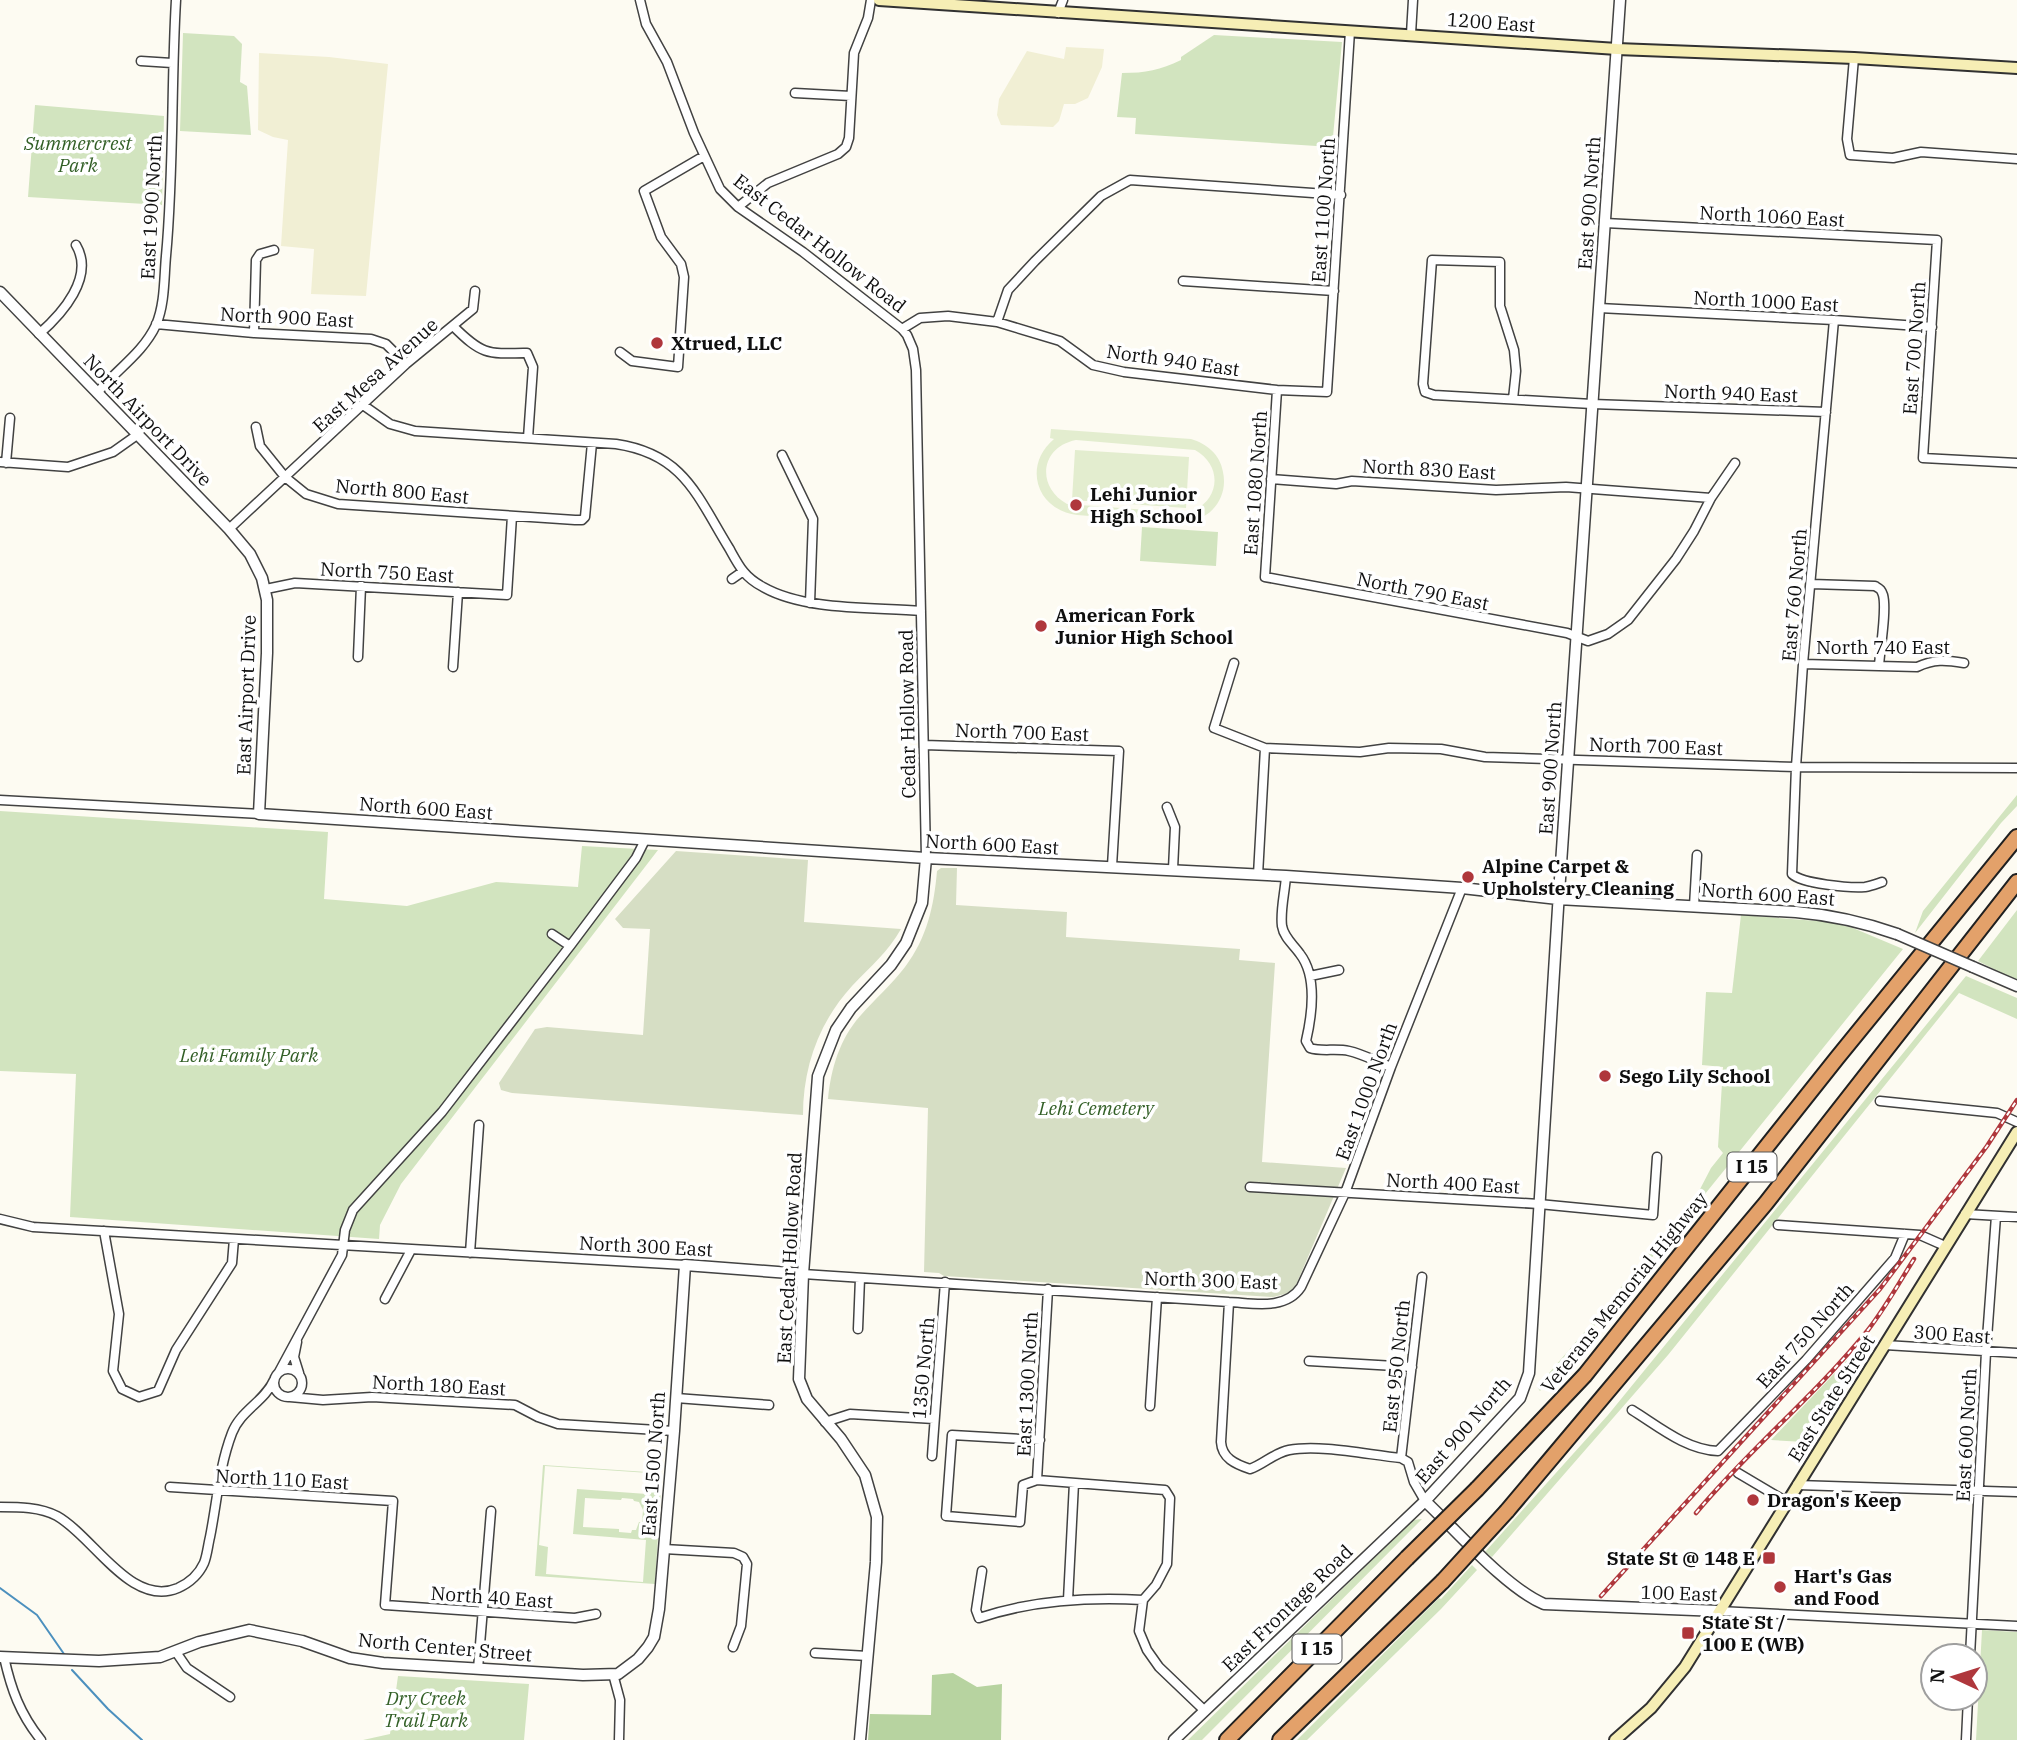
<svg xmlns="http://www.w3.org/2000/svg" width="2017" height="1740" viewBox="0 0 2017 1740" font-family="'IBM Plex Serif',serif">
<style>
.farmland{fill:#f1efd4}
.green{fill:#d2e4bf;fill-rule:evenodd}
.forest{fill:#b7d3a0}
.cemetery{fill:#d6dec4}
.pitch{fill:#e3edcf;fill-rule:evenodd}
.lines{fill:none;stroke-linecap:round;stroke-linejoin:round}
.stream{stroke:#4c90be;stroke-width:2}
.minor-casing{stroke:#424242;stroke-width:11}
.tertiary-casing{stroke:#424242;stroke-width:13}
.secondary-casing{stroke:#313131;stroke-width:14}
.motorway-casing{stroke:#202020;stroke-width:18}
.minor{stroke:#fff;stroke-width:8}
.tertiary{stroke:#fff;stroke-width:10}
.secondary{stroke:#f6eeb5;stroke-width:10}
.motorway{stroke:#e3a16a;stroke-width:14}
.rail-casing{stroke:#af373c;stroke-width:4.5}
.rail{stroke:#fff;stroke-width:2;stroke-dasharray:5;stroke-linecap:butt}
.tertiary-bridge-casing{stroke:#424242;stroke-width:13;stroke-linecap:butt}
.motorway-bridge-casing{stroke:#202020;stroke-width:18;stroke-linecap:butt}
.tertiary-bridge{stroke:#fff;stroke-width:10}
.motorway-bridge{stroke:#e3a16a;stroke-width:14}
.poi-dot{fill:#af373c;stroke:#fff;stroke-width:2.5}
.labels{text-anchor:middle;stroke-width:7;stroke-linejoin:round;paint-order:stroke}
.shield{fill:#fff;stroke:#575757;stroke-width:2}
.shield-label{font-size:18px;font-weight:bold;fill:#0f0f0f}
.street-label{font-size:19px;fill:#0f0f0f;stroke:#fff}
.park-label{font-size:19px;font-style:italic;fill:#325f26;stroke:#fff}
.poi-label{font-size:19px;font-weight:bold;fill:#0f0f0f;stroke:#fff;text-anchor:start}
</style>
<rect width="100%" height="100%" fill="#fdfbf2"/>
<path class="farmland" d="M1066,47L1104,49L1102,67L1088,98L1075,104H1064L1059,121L1053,127L1001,125L997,115L999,99L1027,51L1064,59Z
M259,53L329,57L388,64L366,296L311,294L314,249L281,246L288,140L273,137L258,130Z"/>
<path class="green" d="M183,33L234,36L242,44L240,82L247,86L251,135L180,131Z
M1214,35L1342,42L1332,147L1135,134L1136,118L1117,117L1122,73C1146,73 1160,70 1181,60V57Z
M35,105L164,116L162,205L28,197Z
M1142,527L1218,532L1216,566L1140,561Z
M2017,795V806L2001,823L1915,933L1923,911Z
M0,811L328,832L324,899L407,906L496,882L578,887L582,846L658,850L401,1184L380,1225L379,1239L70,1217L76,1074L0,1071Z
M2017,910V981L1978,961Z
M1741,915L1830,922L1853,928L1903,949L1705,1194L1540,1391L1537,1387L1587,1329L1698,1193L1711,1168L1723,1153L1718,1147L1723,1067L1702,1065L1706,992L1732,993Z
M1966,976L2017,998V1019L1959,993L1668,1355L1492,1557L1485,1552L1608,1415Z
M1850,1357L1854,1360L1804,1442L1771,1440Z
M543,1465L662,1473L655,1584L535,1576ZM545,1466L649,1473L647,1494L577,1489L573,1534L646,1540L643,1582L546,1574L548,1547L539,1545ZM585,1498L621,1500L622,1498L633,1499L634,1501L639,1502L643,1510L642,1522H639L636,1530H632L631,1533L619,1532V1529L583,1527Z
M1422,1519L1202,1740H1188L1413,1520Z
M1472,1565L1477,1570L1441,1609L1307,1740H1297L1439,1598L1441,1599Z
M1982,1630L2017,1632V1740H1976Z
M398,1676L529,1684L524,1740H363L390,1734Z"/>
<path class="forest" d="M953,1673L977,1687L1002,1684L1001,1740H868L870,1714L931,1715L932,1675Z"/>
<path class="cemetery" d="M676,851L808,860L804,922L901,929C888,952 870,967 852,986C819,1022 803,1067 803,1115L512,1093L501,1090L499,1083L535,1029L547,1027L643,1035L650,929L623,928L615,919Z
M941,868H957L956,905L1067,912L1066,937L1240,949L1239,960L1275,963L1262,1162L1346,1168L1296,1285L1289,1293L1273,1297L944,1276L939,1273L924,1272L928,1108L828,1099C831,1068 840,1038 861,1015C875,999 892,984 905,967C927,938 934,906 937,871Z"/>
<path class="pitch" d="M1051,429L1191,439C1207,444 1220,454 1223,472C1228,495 1214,516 1192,521C1180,524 1166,521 1154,520C1128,519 1103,517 1077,515C1037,510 1022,466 1054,439L1050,438ZM1076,440L1195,450C1225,467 1219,504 1187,513L1067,504C1036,487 1040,447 1076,440Z
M1075,450L1189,457L1186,508L1072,500Z"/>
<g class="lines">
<path class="stream" d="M0,1588L37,1615L64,1654
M72,1670L108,1709L142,1740"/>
<defs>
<path id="minor" d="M640,0L646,24L667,62L694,133L720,189L738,207L803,252L902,329L907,335L913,349L916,370L926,858
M1058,13L1063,0
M1411,34L1413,0
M1854,58L1847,139L1850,155L1893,158L1921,152L2017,159
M141,61L172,63
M795,93L851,96
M738,207L768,183L838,154L846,147L849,138L854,53L868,18L871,0
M1605,223L1937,240L1923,458L2017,463
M1183,281L1334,291
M1599,308L1834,320L1932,327
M1834,320L1803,664L1796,767L1792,874C1802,884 1850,888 1865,887C1871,886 1876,884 1882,882
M997,322L1008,290L1035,261L1101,196L1130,180L1341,195
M156,324L254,333L371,339L386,344L406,364
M453,326C482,355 487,354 527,353L533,367L528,438
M902,329L920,318L948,316L997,322L1060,341L1093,365L1124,372L1277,390L1327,392L1350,31
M254,333L256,260L260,254L274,250
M39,334C62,314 95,277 76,245
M620,352L632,361L678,367L684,277L681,264L661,237L644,191L704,156
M1277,390L1265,577L1567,633L1588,641L1608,634L1628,620L1676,559L1694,531L1711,498L1735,463
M97,393C116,370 143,353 156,325C165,304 164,278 166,256C174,171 171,85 176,0
M1513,399L1516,371L1514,350L1500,306V262L1432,260L1423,384L1425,392L1434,395L1592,404L1826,412
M363,405L390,424L415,431L616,444C684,454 697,496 729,548C739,566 744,577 763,587C805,611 873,607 921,611
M256,427L260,446L285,477L306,494L338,504L575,520H582L585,517L592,443
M782,455L813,519L810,603
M0,462L68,467L113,452L137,435
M6,463L10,418
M1271,479L1336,484L1352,481L1496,490L1566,487L1711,498
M229,529L406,364L473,309L475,291
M732,579L742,572
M1811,584L1875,586C1880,589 1881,589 1883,595C1887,610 1880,649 1879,666
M266,589L295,583L507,595L512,516
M358,657L361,586
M1234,663L1214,728L1265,748L1360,752L1389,748L1441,749L1485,757L1796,767L2017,768
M1803,664L1917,667C1934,659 1945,660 1964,663
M453,667L458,592
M924,745L1119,751L1112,866
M0,800L259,814
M1167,807L1175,827L1173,869
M1258,875L1265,748
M1286,876C1285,892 1280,911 1282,926C1284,938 1294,945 1300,954C1317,976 1312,1015 1306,1041L1310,1048C1321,1052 1336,1048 1349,1051C1363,1054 1377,1062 1391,1067
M1694,906L1697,855
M552,934L570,946L636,858L645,840
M1310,976L1339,970
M1880,1101L1997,1113L2017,1122
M1250,1187L1539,1204L1653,1215L1657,1157
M1965,1214L2017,1217
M0,1219L33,1227L685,1265
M1778,1225L1920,1235L1945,1246
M104,1231L119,1314L113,1371L122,1389L139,1397L158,1391L176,1350L232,1263L234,1239
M470,1253L479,1125
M803,1274L1229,1302C1253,1303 1285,1311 1301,1287L1345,1193L1391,1067L1462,888
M385,1299L411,1250
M1229,1302L1221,1442C1222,1458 1235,1464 1250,1469C1264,1464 1274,1453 1289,1450C1320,1444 1369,1455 1401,1458L1408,1462L1414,1482L1425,1501
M858,1329L860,1278
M297,1342L294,1357L299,1373
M1885,1345L2017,1353
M1309,1361L1412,1367
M274 1383a14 14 0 1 1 28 0a14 14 0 1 1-28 0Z
M279,1372L342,1255L345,1230L353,1210L442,1112L570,946
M290,1397L323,1400L372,1397L515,1405L538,1417L558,1424L674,1431
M676,1398L769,1405
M1150,1406L1157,1297
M1632,1410C1658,1426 1686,1450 1718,1451L1806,1360L1895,1258L1905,1234
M825,1422L850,1414L934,1419
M1040,1440L952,1435L946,1516L1020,1522L1023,1485L1037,1480L1165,1490L1170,1498L1167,1564L1156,1585L1143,1600L1139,1631L1147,1650L1159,1667L1205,1711
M932,1456L945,1282
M1401,1458L1422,1277
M1738,1473L1787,1502
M1037,1480L1048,1289
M1797,1485L2017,1492
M170,1487L393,1501L385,1605L575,1618L596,1614
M0,1507C19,1507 40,1507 57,1516C94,1537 131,1608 178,1588C189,1583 199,1574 204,1563C207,1556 208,1545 210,1537C217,1502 219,1467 232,1433C240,1411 265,1401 274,1380
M664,1549L734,1553L743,1557L747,1564L741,1626L733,1647
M982,1571L976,1610L979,1618C1032,1600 1087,1597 1143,1600
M1068,1600L1074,1483
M1719,1611L2017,1626
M176,1652L187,1668L230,1697
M815,1653L868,1656
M1970,1656L1986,1352L1996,1216
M4,1657C11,1689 20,1714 41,1740
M478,1669L491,1511
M613,1674L620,1700L619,1740
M1966,1740L1968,1698"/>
<path id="tertiary" d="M0,292L229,529L250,554L262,578L267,600V653L259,814L926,858L1286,876L1462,888L1558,899L1796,912C1831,915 1863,922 1897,934
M1973,967L2017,986
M1425,1501C1456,1530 1506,1588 1544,1604L1719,1611
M0,1657L99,1661L160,1657L199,1642L249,1630L302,1641L350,1658L383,1663L583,1675L618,1674L638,1659L648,1647L654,1637L659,1609L674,1431L685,1265L803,1274
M860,1740L876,1562L877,1517L865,1475L841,1439L807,1399L799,1379L803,1274L818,1076L836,1030L851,1008L891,965L906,943L922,903L926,858
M1174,1740L1425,1501L1520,1398L1529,1373L1558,908L1620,0"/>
<path id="secondary" d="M879,0L1617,49L1854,58L2017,68
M1615,1740L1651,1708L1685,1667L2017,1132"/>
<path id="motorway" d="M1477,1489L1585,1375L1837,1058L2017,837
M1507,1511L1766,1203L2017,882
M1227,1740L1407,1558
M1280,1740L1443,1581"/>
</defs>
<use href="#minor" class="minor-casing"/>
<use href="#tertiary" class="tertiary-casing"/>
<use href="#secondary" class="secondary-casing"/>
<use href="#motorway" class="motorway-casing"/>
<use href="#minor" class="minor"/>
<use href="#tertiary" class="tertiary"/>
<use href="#secondary" class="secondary"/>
<use href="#motorway" class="motorway"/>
<defs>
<path id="rail" d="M1696,1513C1750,1448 1815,1396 1868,1330C1885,1308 1899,1283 1914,1259
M1601,1596L1880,1289L1987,1146L2017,1100"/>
</defs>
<use href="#rail" class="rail-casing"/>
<use href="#rail" class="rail"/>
<defs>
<path id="tertiary-bridge" d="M1897,934L1973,967"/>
<path id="motorway-bridge" d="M1407,1558L1477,1489
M1443,1581L1507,1511"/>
</defs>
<use href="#tertiary-bridge" class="tertiary-bridge-casing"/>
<use href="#motorway-bridge" class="motorway-bridge-casing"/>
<use href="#tertiary-bridge" class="tertiary-bridge"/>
<use href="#motorway-bridge" class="motorway-bridge"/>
</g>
<g class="poi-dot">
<circle cx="657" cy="343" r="7"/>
<circle cx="1076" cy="505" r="7"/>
<circle cx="1041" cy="626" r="7"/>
<circle cx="1468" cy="877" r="7"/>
<circle cx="1605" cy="1076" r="7"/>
<circle cx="1753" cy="1500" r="7"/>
<rect x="1762" y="1551" width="14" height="14" rx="3.5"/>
<circle cx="1780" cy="1587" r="7"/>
<rect x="1681" y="1626" width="14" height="14" rx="3.5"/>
</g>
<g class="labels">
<g class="shield">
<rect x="1727.5" y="1152.5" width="49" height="29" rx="5"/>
<rect x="1292.5" y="1634.5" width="49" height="29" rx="5"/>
</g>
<g class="shield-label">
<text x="1752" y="1173">I 15</text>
<text x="1317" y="1655">I 15</text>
</g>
<g class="street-label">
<text transform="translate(1491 22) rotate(4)" y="7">1200 East</text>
<text transform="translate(1589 203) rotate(-86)" y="7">East 900 North</text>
<text transform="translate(151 207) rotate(-87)" y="7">East 1900 North</text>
<text transform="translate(1323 210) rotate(-86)" y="7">East 1100 North</text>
<text transform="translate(1772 216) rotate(3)" y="7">North 1060 East</text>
<text transform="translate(820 243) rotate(38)" y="7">East Cedar Hollow Road</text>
<text transform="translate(1766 301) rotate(3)" y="7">North 1000 East</text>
<text transform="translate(287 317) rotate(3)" y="7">North 900 East</text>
<text transform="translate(1914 348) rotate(-86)" y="7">East 700 North</text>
<text transform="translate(1173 360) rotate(8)" y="7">North 940 East</text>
<text transform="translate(375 375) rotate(-42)" y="7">East Mesa Avenue</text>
<text transform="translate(1731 393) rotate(2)" y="7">North 940 East</text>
<text transform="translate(148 420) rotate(46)" y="7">North Airport Drive</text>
<text transform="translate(1429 469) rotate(3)" y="7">North 830 East</text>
<text transform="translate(1255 483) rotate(-86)" y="7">East 1080 North</text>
<text transform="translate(402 491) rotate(5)" y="7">North 800 East</text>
<text transform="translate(387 572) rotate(3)" y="7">North 750 East</text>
<text transform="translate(1423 591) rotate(11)" y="7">North 790 East</text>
<text transform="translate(1794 595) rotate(-85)" y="7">East 760 North</text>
<text x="1883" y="654">North 740 East</text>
<text transform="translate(246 695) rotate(-88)" y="7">East Airport Drive</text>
<text transform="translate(907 714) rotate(-91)" y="7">Cedar Hollow Road</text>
<text transform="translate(1022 732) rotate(2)" y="7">North 700 East</text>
<text transform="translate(1656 746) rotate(2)" y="7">North 700 East</text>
<text transform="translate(1550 768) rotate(-86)" y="7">East 900 North</text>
<text transform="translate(426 808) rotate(4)" y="7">North 600 East</text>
<text transform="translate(992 844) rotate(3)" y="7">North 600 East</text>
<text transform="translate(1768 894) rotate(4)" y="7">North 600 East</text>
<text transform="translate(1366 1091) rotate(-70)" y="7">East 1000 North</text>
<text transform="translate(1453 1183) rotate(3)" y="7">North 400 East</text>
<text transform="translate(646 1246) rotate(3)" y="7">North 300 East</text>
<text transform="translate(789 1258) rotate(-87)" y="7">East Cedar Hollow Road</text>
<text transform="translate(1211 1280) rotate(2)" y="7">North 300 East</text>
<text transform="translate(1624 1292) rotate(-51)" y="7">Veterans Memorial Highway</text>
<text transform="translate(1952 1334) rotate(4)" y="7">300 East</text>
<text transform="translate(1805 1335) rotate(-48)" y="7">East 750 North</text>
<text transform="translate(1396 1366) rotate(-84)" y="7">East 950 North</text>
<text transform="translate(923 1368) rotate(-85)" y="7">1350 North</text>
<text transform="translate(1027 1384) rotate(-87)" y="7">East 1300 North</text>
<text transform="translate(439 1385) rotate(3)" y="7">North 180 East</text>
<text transform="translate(1831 1398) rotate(-58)" y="7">East State Street</text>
<text transform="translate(1463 1430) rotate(-49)" y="7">East 900 North</text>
<text transform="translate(1966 1435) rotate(-87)" y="7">East 600 North</text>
<text transform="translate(653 1464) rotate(-86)" y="7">East 1500 North</text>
<text transform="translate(282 1479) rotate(3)" y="7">North 110 East</text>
<text transform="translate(1679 1593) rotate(2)" y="7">100 East</text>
<text transform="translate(492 1597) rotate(4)" y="7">North 40 East</text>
<text transform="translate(1287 1608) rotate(-44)" y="7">East Frontage Road</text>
<text transform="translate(445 1647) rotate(5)" y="7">North Center Street</text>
</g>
<g class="park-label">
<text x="78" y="150">Summercrest<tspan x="78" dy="22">Park</tspan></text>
<text x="249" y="1062">Lehi Family Park</text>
<text x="1096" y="1115">Lehi Cemetery</text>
<text x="426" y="1705">Dry Creek<tspan x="426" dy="22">Trail Park</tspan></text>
</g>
<g class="poi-label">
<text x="671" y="350">Xtrued, LLC</text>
<text x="1090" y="501">Lehi Junior<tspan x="1090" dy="22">High School</tspan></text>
<text x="1055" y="622">American Fork<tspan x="1055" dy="22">Junior High School</tspan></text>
<text x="1482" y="873">Alpine Carpet &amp;<tspan x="1482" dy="22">Upholstery Cleaning</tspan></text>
<text x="1619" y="1083">Sego Lily School</text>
<text x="1767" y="1507">Dragon's Keep</text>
<text x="1755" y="1565" text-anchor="end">State St @ 148 E</text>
<text x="1794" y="1583">Hart's Gas<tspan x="1794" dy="22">and Food</tspan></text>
<text x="1702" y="1629">State St /<tspan x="1702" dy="22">100 E (WB)</tspan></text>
</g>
</g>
<g transform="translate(1954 1677) rotate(274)"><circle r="33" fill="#ffffff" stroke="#9f9f9f" stroke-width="2"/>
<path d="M0-5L12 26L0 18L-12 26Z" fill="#af373c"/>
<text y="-10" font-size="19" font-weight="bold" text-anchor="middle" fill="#0f0f0f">N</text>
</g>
</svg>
